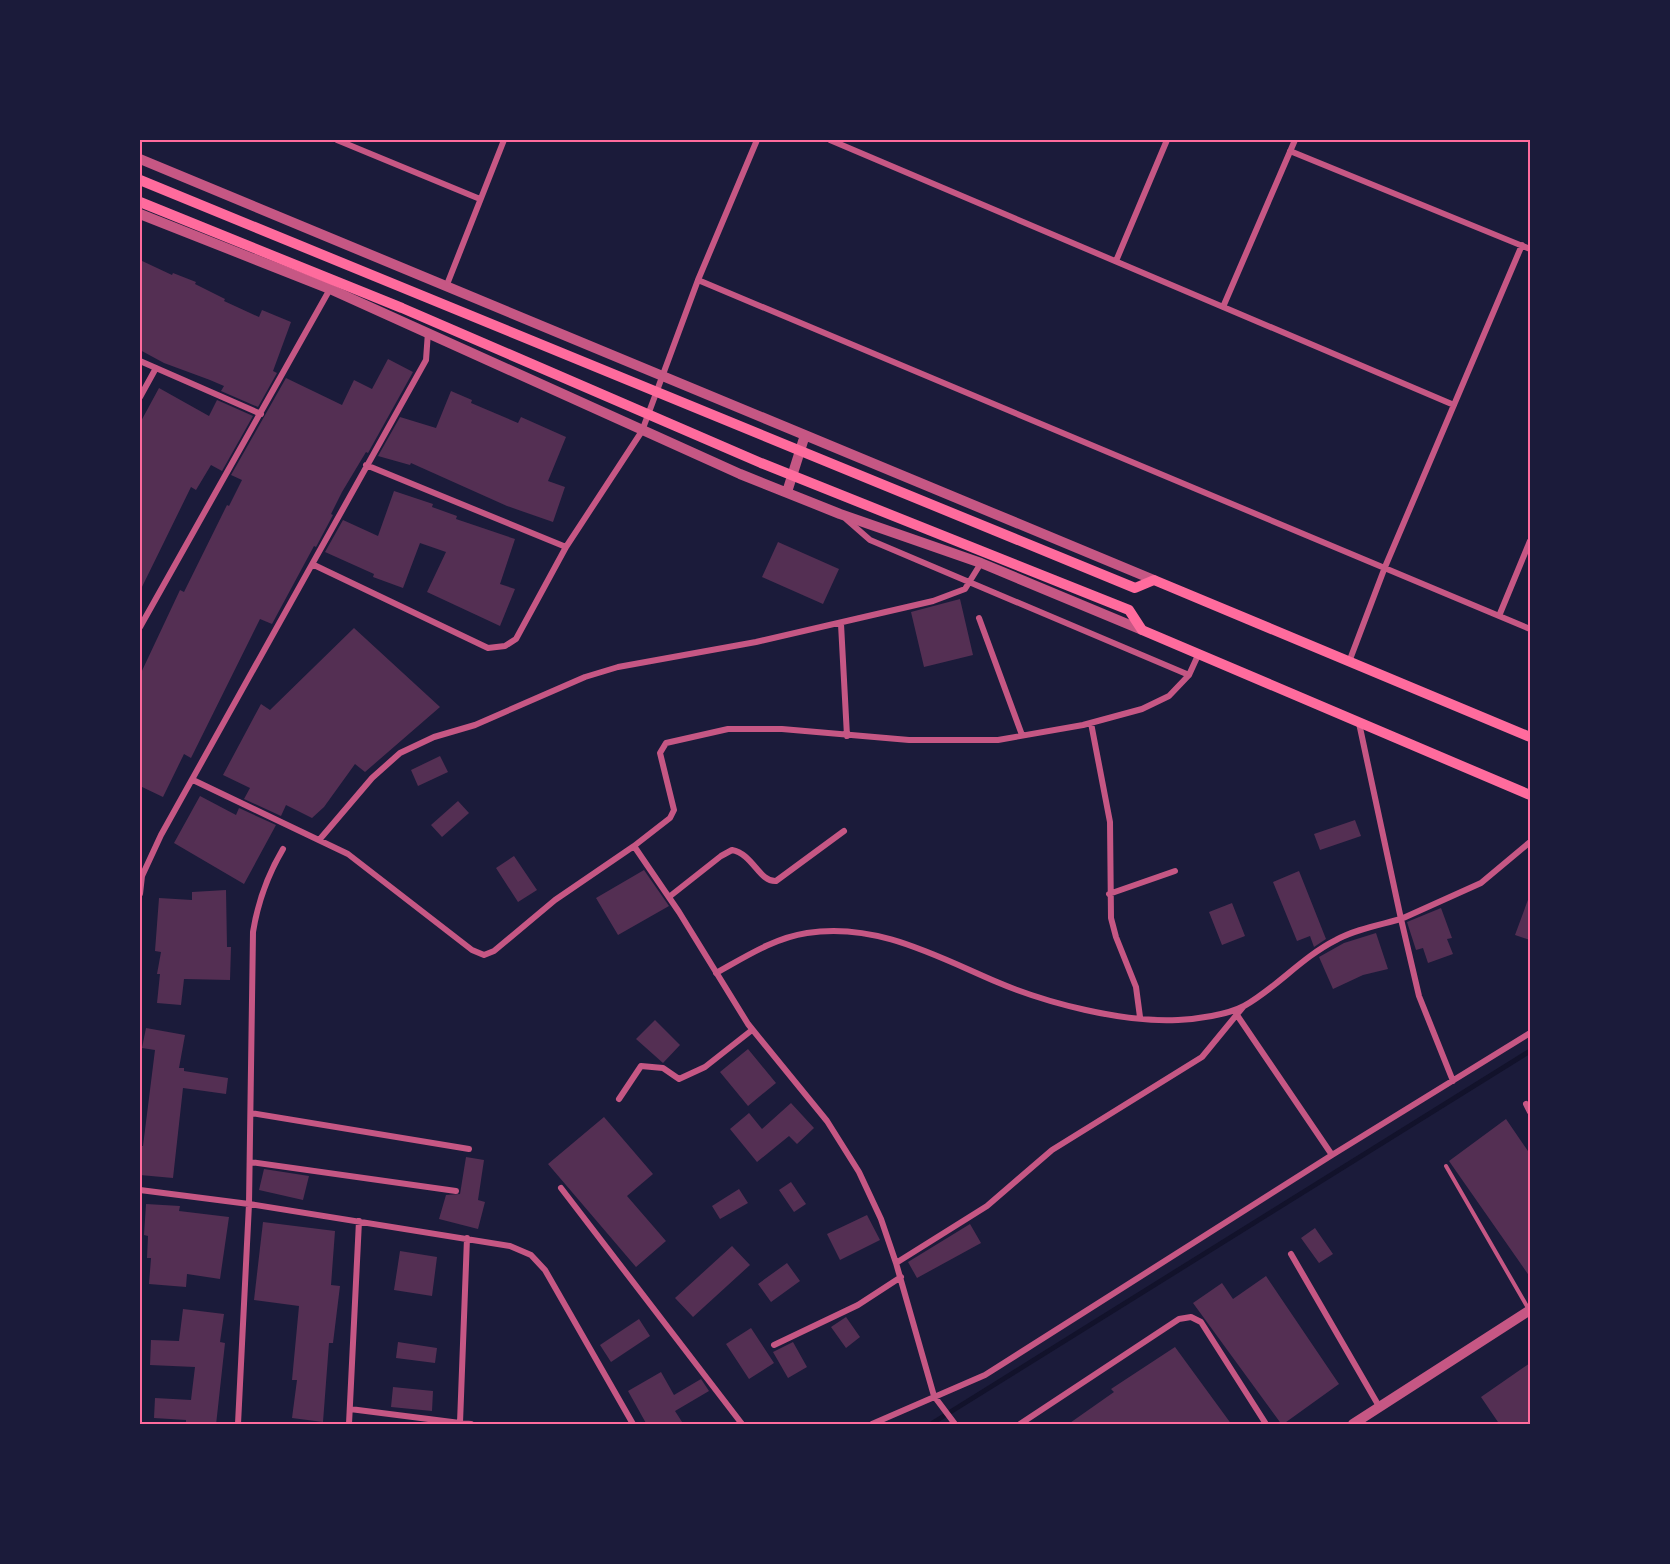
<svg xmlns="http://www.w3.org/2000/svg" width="1670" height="1564" viewBox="0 0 1670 1564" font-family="'Golos Text',sans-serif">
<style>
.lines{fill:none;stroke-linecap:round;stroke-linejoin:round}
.stream{stroke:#12122b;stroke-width:5}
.building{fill:#542f53}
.service{stroke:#c65784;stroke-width:4}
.minor{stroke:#c65784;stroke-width:6}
.tertiary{stroke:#c65784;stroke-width:10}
.secondary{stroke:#ff6b9d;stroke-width:10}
.neatline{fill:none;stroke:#ff6b9d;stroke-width:2}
</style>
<rect width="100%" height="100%" fill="#1b1b3a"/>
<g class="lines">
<path class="stream" d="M931,1424L1530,1051"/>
</g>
<path class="building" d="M140,260L172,275L173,273L196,282L195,284L225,299L224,301L259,317L262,310L291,322L273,371L277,373L258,407L221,391L224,386L210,380L164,363L140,350Z
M388,359L413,372L368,453L366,452L342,492L331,514L333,515L316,547L314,546L272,624L260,619L191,758L184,754L163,797L140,786V675L180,590L184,592L227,505L229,506L242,480L231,475L286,378L342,405L354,380L372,389Z
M159,388L209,416L217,400L253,416L222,471L211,465L196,490L191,487L140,591V423Z
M451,391L472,400L471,403L518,423L521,417L566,437L548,481L565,487L553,522L507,506L411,463L410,465L378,456L400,417L436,428Z
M394,491L433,504L432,507L457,516L456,519L515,539L500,584L515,589L500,626L427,592L446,552L420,543L403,588L373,577L374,574L325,552L343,520L378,536Z
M778,542L839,569L823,604L762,577Z
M960,599L973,655L924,667L911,612Z
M354,628L440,707L365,772L355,764L324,807L312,818L286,805L281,816L244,799L250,788L223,775L261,704L270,710Z
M440,756L448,772L418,786L411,770Z
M200,796L236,815L239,808L276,825L244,884L174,843Z
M458,801L469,813L442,837L431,825Z
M1355,820L1361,836L1320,850L1314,834Z
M514,856L537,890L518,902L496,868Z
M644,870L669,906L618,935L596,898Z
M1299,871L1326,939L1314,947L1310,936L1297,941L1273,882Z
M226,890L227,947H231L230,980L184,979L181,1005L157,1003L160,974H157L161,952L155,951L159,898L192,900V892Z
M1529,897L1530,898V940L1515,935Z
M1232,903L1245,936L1222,945L1209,912Z
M1441,908L1452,938L1447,939L1453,954L1428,963L1423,948L1416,950L1407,922Z
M1376,933L1388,969L1363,975L1333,989L1319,957L1344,943Z
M655,1020L680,1045L663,1063L636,1039Z
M146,1028L185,1035L179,1068H184V1071L228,1078L226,1094L183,1088L173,1178L140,1175V1146H143L155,1050L142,1048Z
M748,1049L776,1083L748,1106L720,1072Z
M791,1103L814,1128L797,1144L789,1136L757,1162L730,1129L749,1113L762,1129Z
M604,1117L653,1174L627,1196L666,1241L636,1267L548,1164Z
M1506,1119L1530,1154V1277L1449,1161Z
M466,1157L484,1160L478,1200L485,1202L478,1229L439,1219L446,1195L460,1194Z
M264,1169L309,1176L303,1200L259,1190Z
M791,1182L806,1204L794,1212L779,1190Z
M739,1189L748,1203L720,1219L712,1206Z
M146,1204L180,1206L179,1211L229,1217L220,1279L187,1274L186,1287L149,1284L151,1258H147L148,1236L144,1235Z
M867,1215L880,1240L840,1260L827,1234Z
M263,1222L335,1231L331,1285L340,1286L333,1343H329L323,1422L292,1418L297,1380H292L299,1306L254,1300Z
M970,1224L981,1243L917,1278L908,1262Z
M1315,1228L1333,1254L1319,1263L1301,1238Z
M732,1246L750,1265L693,1317L675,1298Z
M400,1251L437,1257L432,1296L394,1290Z
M787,1263L800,1281L771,1302L758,1284Z
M1266,1276L1339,1384L1282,1425L1193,1303L1222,1283L1233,1299Z
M183,1309L224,1314L220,1342L225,1343L216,1425H186V1420L154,1418L155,1398L191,1400L195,1367L150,1365L151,1340L179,1341Z
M846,1317L860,1337L846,1348L831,1327Z
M639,1319L650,1336L611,1362L600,1345Z
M751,1328L774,1363L749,1379L726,1344Z
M398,1342L437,1348L435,1363L396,1358Z
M793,1342L807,1367L788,1378L773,1352Z
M1175,1347L1232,1425H1067L1114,1392L1111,1389Z
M1530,1363V1425H1500L1481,1397Z
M661,1372L674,1395L701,1379L709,1391L675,1411L684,1425H647L628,1391Z
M393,1387L433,1391L432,1411L391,1407Z"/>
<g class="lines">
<path class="service" d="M1446,1166L1528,1308"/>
<path class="minor" d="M337,140L480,199
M830,140L1454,405
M1290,151L1530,249
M1116,261L1167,140
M698,280L1530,629
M446,287L504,140
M1223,307L1295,140
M140,361L261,414
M140,397L156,368
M846,519L870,540L1189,675
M566,547L642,431L698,280L757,140
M314,565L488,648L505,646L516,639L566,547L366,465
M1499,616L1530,541
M979,618L1022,735
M841,624L847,736
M140,627L330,289
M1349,662L1385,567L1522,245
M1091,723L1110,822L1111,918L1116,937L1136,987L1140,1017
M193,780L348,854L472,950L484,955L494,951L555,900L634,846
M320,839L372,778L400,753L434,737L475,725L585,677L618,667L756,642L933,601L965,589L981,563
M140,894L142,876L161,835L426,360L428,332
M1109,894L1175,871
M669,897L721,856L732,850C753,854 759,882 776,881L844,831
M716,973C745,957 774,938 807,933C876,922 936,956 997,982C1046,1003 1124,1023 1178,1020C1197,1019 1227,1015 1244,1006C1275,989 1302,957 1336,940C1356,929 1380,925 1401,919L1359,723
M1237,1015L1332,1155
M1453,1081L1419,996L1401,919L1481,883L1530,842
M619,1099L641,1066L663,1068L679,1079L705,1067L752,1030
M1526,1104L1530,1112
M251,1113L469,1149
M250,1162L456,1191
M561,1188L742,1424
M140,1190L249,1204L510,1246L531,1255L545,1270L633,1424
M467,1238L460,1423L471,1424
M1291,1254L1380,1408
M896,1263L987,1206L1052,1150L1202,1057L1243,1007
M774,1345L858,1305L901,1277
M350,1409L460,1423
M238,1424L249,1204L253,932C258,901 267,876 283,849
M349,1424L359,1221
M872,1424L985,1375L1332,1155L1530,1033
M955,1424L934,1396L896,1263L881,1219L859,1172L827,1121L748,1024L679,912L634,846L670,818L674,810L660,753L666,743L728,729H782L909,740H998L1083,725L1142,709L1169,696L1189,675L1199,653
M1020,1424L1179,1319L1191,1317L1201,1322L1266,1424"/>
<path class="tertiary" d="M140,159L1154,580
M140,214L330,289L740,474L840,514L981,563L1142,630
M787,492L805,435
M1353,1424L1530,1310"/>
<path class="secondary" d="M140,180L1135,588L1154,580L1530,737
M140,202L402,308L761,463L1129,610L1142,630L1530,795"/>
</g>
<rect width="1670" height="1564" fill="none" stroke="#1b1b3a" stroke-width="282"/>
<rect x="141" y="141" width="1388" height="1282" class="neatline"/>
</svg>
